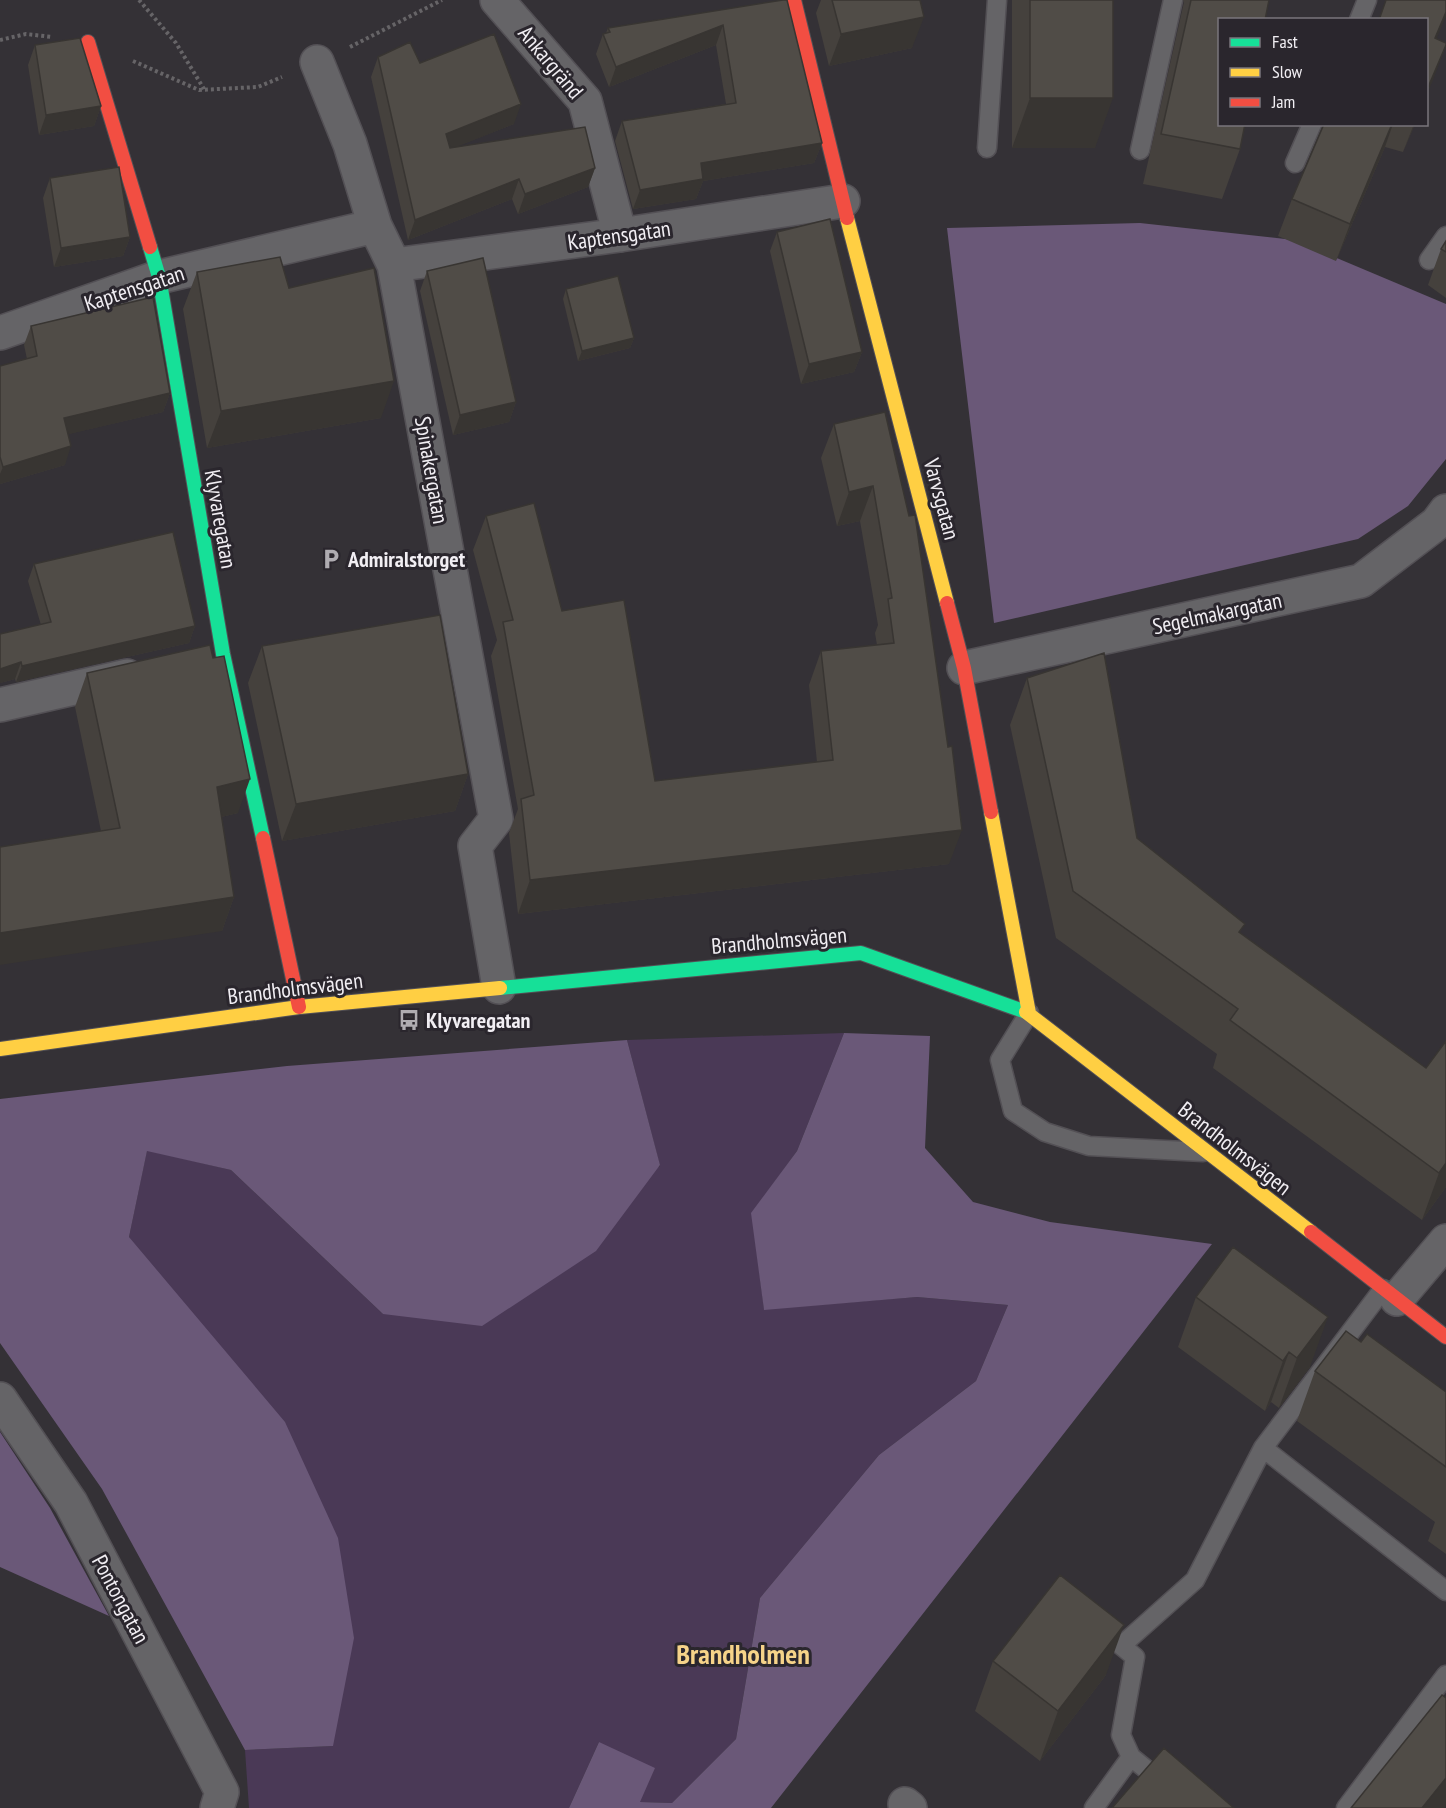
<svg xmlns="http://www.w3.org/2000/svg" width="1446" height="1808" viewBox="0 0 1446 1808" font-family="'PT Sans Narrow',sans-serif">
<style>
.green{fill:#4a3956}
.forest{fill:#6a5878}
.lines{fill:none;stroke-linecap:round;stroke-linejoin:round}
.lane-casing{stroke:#535055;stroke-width:21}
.street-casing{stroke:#535055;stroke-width:36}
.fast-casing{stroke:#535055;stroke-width:16}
.slow-casing{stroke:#535055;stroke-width:16}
.jam-casing{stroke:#535055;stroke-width:16}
.path{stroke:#666467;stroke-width:4;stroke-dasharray:3 3;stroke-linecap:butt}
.lane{stroke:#656467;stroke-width:18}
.street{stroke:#656467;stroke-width:33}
.fast{stroke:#16e098;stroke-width:14}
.slow{stroke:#ffcf43;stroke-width:14}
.jam{stroke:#f24e42;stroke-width:14}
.wall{fill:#45413d}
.shaded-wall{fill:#383532}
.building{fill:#504c47;stroke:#383532;stroke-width:1.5}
.labels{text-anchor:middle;stroke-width:6;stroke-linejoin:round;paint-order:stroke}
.street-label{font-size:22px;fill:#f1eef3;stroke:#2a262d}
.poi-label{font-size:22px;font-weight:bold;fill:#f1eef3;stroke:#2a262d;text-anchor:start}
.district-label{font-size:28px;font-weight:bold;fill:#f6d389;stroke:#2a262d}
</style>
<rect width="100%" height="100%" fill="#343136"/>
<path class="green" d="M844,1033L797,1151L752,1213L764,1309L917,1297L1008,1305L976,1381L879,1455L760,1598L736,1739L672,1803L640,1802L599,1742L569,1808H249L245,1750L333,1746L129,1237L147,1150L231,1170L383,1314L660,1166L627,1040Z"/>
<path class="forest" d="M1140,223L1294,240L1446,304V459L1408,506L1358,539L994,623L947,228Z
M844,1033L930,1036L925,1148L973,1202L1050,1222L1212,1244L771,1808H569L599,1742L655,1768L640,1802L672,1803L736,1739L760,1598L879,1455L976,1381L1008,1305L917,1297L764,1310L751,1213L797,1151Z
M627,1040L660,1165L596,1251L482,1326L383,1314L231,1170L147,1151L129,1237L285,1422L338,1538L354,1638L333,1746L245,1750L102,1489L0,1343V1099L287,1066Z
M0,1432L50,1508L109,1616L0,1567Z"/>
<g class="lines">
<defs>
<path id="lane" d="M1359,20L1367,0
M987,148L997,0
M1140,150L1173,0
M1295,163L1312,124
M1429,260L1446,236
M1029,1013L1000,1060L1013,1111L1045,1132L1089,1146L1203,1152
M1263,1448L1446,1591
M1112,1638L1135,1657L1121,1735L1131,1757L1194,1808
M1122,1645L1195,1580L1263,1448L1383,1289
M1094,1808L1131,1757
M1346,1808L1446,1675"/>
<path id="street" d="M497,0L585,101L620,235
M317,62L350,144L375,226L394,265L496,819L475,846L499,987
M394,265L620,235L843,201
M0,333L159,277L375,226
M964,668L1361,581L1437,523L1446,511
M0,705L127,676
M1397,1299L1446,1241
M0,1399L71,1503L222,1792L217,1808
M905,1804L910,1808"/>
<path id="fast" d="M150,247L159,277L223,654L263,838
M500,988L861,953L1026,1012"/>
<path id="slow" d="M847,218L947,603
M991,812L1029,1013
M1026,1012L1311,1232
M0,1049L299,1007L500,988"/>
<path id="jam" d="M794,0L847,218
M88,42L150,247
M947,603L964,668L991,812
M263,838L299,1007
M1311,1232L1446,1337"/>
</defs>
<use href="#lane" class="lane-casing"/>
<use href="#street" class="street-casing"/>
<use href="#fast" class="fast-casing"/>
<use href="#slow" class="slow-casing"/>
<use href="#jam" class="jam-casing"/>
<path class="path" d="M139,0L176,43L204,89
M0,40L26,34L52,37
M350,47L442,0
M133,61L199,90L258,87L282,77"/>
<use href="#lane" class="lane"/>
<use href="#street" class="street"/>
<use href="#fast" class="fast"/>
<use href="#slow" class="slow"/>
<use href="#jam" class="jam"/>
</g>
<path class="wall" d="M783,0L822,143L814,163L703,181L696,199L633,209L615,141L622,121L726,104L716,45L609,87L596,54L603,34L606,33L608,28Z
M821,0H920L912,48L829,66L816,13Z
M1012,0H1113L1095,148H1012Z
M1183,0H1269L1240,149L1222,199L1143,184L1184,2Z
M35,45L101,106L94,126L39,135L28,65Z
M378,57L420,63L514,124L455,147L595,168L588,187L518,214L512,199L408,240L371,77Z
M1324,124H1415L1403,152L1385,147L1336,261L1278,236L1292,199Z
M50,178L130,237L123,256L54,267L43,198Z
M777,232L862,352L854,372L801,384L770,251Z
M1446,241V298L1428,285L1441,249Z
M427,271L516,402L509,422L453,435L420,291Z
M197,272L289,288L381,418L207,448L183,309Z
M566,289L634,338L630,348L578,361L563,299Z
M31,326L170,393L163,412L68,434L65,465L0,484V366L27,359L24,345Z
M885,412L949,864L518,914L509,833L518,809L491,656L497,640L473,550L486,516L562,611L655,781L817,762L809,685L821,651L877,645L875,633L878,625L860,521L837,526L821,458L834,424Z
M34,564L195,626L189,643L16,682L15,679L0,683L41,625L28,581Z
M262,646L468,774L455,811L282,841L248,683Z
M87,673L238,813L221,817L234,897L222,931L101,831L75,707Z
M1027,678L1137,838L1241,934L1426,1068L1446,1041V1187L1422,1220L1213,1068L1217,1054L1056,938L1010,725Z
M1233,1247L1310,1367L1279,1408L1271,1402L1265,1411L1178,1347L1196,1297Z
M1361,1342L1446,1392V1554L1428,1541L1435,1522L1297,1421L1315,1371Z
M993,1661L1106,1675L1040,1761L975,1711Z"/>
<path class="shaded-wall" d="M1446,12V16L1426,64L1435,38Z
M924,17L912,48L829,66L841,34Z
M723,25L716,45L609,87L616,67Z
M1446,45L1433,80L1426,96V92Z
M1030,98H1113L1095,148H1012Z
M521,104L514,124L439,154L446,134Z
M101,106L94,126L39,135L46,115Z
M1392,124H1393L1385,147L1336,261L1350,224Z
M1414,124H1415L1403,152Z
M822,143L814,163L703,181L696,199L633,209L640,190L701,163Z
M595,168L588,187L518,214L525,194Z
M519,179L512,199L408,240L415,220Z
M130,237L123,256L54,267L61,248Z
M634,338L630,348L578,361L582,351Z
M862,352L854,372L801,384L809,364Z
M394,381L381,418L207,448L221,411Z
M170,393L163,412L57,437L64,418Z
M516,402L509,422L453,435L460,415Z
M71,446L65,465L0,484V474L3,467Z
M873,486L860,521L837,526L849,492Z
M195,626L189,643L16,682L22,666Z
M21,662L15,679L0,683V669Z
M468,774L455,811L282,841L296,804Z
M250,779L238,813L204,821L217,787Z
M962,830L949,864L518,914L530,880Z
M234,897L222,931L0,965V933Z
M1446,1163V1187L1422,1220L1439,1173Z
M1328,1317L1310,1367L1279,1408L1297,1358Z
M1289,1352L1271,1402L1265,1411L1283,1361Z
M1124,1625L1106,1675L1040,1761L1058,1711Z
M1446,1778V1806L1444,1808H1422Z"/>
<path class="building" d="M783,0H787L822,143L701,163L703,179L640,190L622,121L736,103L723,25L616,67L603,34L610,32L608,28Z
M832,0H920L924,17L841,34Z
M1030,0H1113V98H1030Z
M1191,0H1269L1265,20H1220V124H1245L1240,149L1161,134Z
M1386,0H1446V12L1435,38L1446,43V45L1426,92V20H1379Z
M494,34L521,104L446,134L450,148L585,127L595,168L525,194L519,179L415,220L378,57L410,42L420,63Z
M80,38L101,106L46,115L35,45Z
M1324,124H1392L1350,224L1292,199Z
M119,167L130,237L61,248L50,178Z
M830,219L862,352L809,364L777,232Z
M1446,241V252L1441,249Z
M280,257L289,288L374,268L394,381L221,411L197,272Z
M483,258L516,402L460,415L427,271Z
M618,276L634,338L582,351L566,289Z
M153,297L170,393L64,418L71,446L3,467L0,457V366L37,356L31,326Z
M885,412L909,516L915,515L948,747L952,746L962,830L530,880L521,799L534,795L503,622L513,620L486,516L534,503L562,611L624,600L655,781L833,760L821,651L894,643L888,599L892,598L873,486L849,492L834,424Z
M173,532L195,626L22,666L21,662L0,669V634L51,622L34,564Z
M440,615L468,774L296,804L262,646Z
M210,645L213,658L224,656L250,779L217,787L234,897L0,933V847L120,828L87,673Z
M1104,653L1137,838L1245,924L1239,932L1426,1068L1446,1041V1163L1439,1173L1230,1020L1238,1009L1073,891L1027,678Z
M1233,1247L1328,1317L1297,1358L1289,1352L1283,1361L1196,1297Z
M1346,1331L1361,1342L1367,1334L1446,1392V1467L1315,1371Z
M1060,1575L1124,1625L1058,1711L993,1661Z
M1442,1695L1446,1698V1778L1422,1808H1351Z
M1164,1748L1234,1808H1112Z"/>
<defs>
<symbol id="parking-bare" viewBox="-9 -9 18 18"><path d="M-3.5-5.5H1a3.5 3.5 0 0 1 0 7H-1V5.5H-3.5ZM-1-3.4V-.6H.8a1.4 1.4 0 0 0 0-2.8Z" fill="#afacb1" stroke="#2a262d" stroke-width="2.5" paint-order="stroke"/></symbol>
<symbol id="bus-bare" viewBox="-9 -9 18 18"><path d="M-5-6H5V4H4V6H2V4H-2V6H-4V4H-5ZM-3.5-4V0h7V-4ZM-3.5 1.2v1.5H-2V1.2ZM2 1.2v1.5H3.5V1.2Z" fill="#afacb1" stroke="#2a262d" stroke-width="2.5" paint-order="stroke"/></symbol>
</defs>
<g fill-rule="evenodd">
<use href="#parking-bare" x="316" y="544" width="30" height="30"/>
<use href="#bus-bare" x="394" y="1005" width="30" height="30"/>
</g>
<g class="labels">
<g class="street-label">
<text transform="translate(551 62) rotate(50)" y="8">Ankargränd</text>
<text transform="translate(619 235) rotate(-8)" y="8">Kaptensgatan</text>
<text transform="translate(134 288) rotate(-18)" y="8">Kaptensgatan</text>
<text transform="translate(432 470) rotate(80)" y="8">Spinakergatan</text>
<text transform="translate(942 499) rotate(75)" y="8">Varvsgatan</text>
<text transform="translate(221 519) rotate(80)" y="8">Klyvaregatan</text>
<text transform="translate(1217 613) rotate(-12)" y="8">Segelmakargatan</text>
<text transform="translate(779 940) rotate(-5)" y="8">Brandholmsvägen</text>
<text transform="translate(295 988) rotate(-7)" y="8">Brandholmsvägen</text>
<text transform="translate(1235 1148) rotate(38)" y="8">Brandholmsvägen</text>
<text transform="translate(121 1599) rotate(62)" y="8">Pontongatan</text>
</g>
<g class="poi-label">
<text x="348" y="567">Admiralstorget</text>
<text x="426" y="1028">Klyvaregatan</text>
</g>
<g class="district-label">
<text x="743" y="1664">Brandholmen</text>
</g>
</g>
<rect x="1218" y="18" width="210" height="108" fill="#2a262d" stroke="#7a767c" stroke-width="1.5"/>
<rect x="1230" y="38" width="30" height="9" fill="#16e098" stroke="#7a767c" stroke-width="1.5"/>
<text x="1272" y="48" font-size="18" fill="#f1eef3">Fast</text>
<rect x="1230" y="68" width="30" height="9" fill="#ffcf43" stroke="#7a767c" stroke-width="1.5"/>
<text x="1272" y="78" font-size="18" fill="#f1eef3">Slow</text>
<rect x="1230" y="98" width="30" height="9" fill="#f24e42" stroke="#7a767c" stroke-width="1.5"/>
<text x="1272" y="108" font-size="18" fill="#f1eef3">Jam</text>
</svg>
